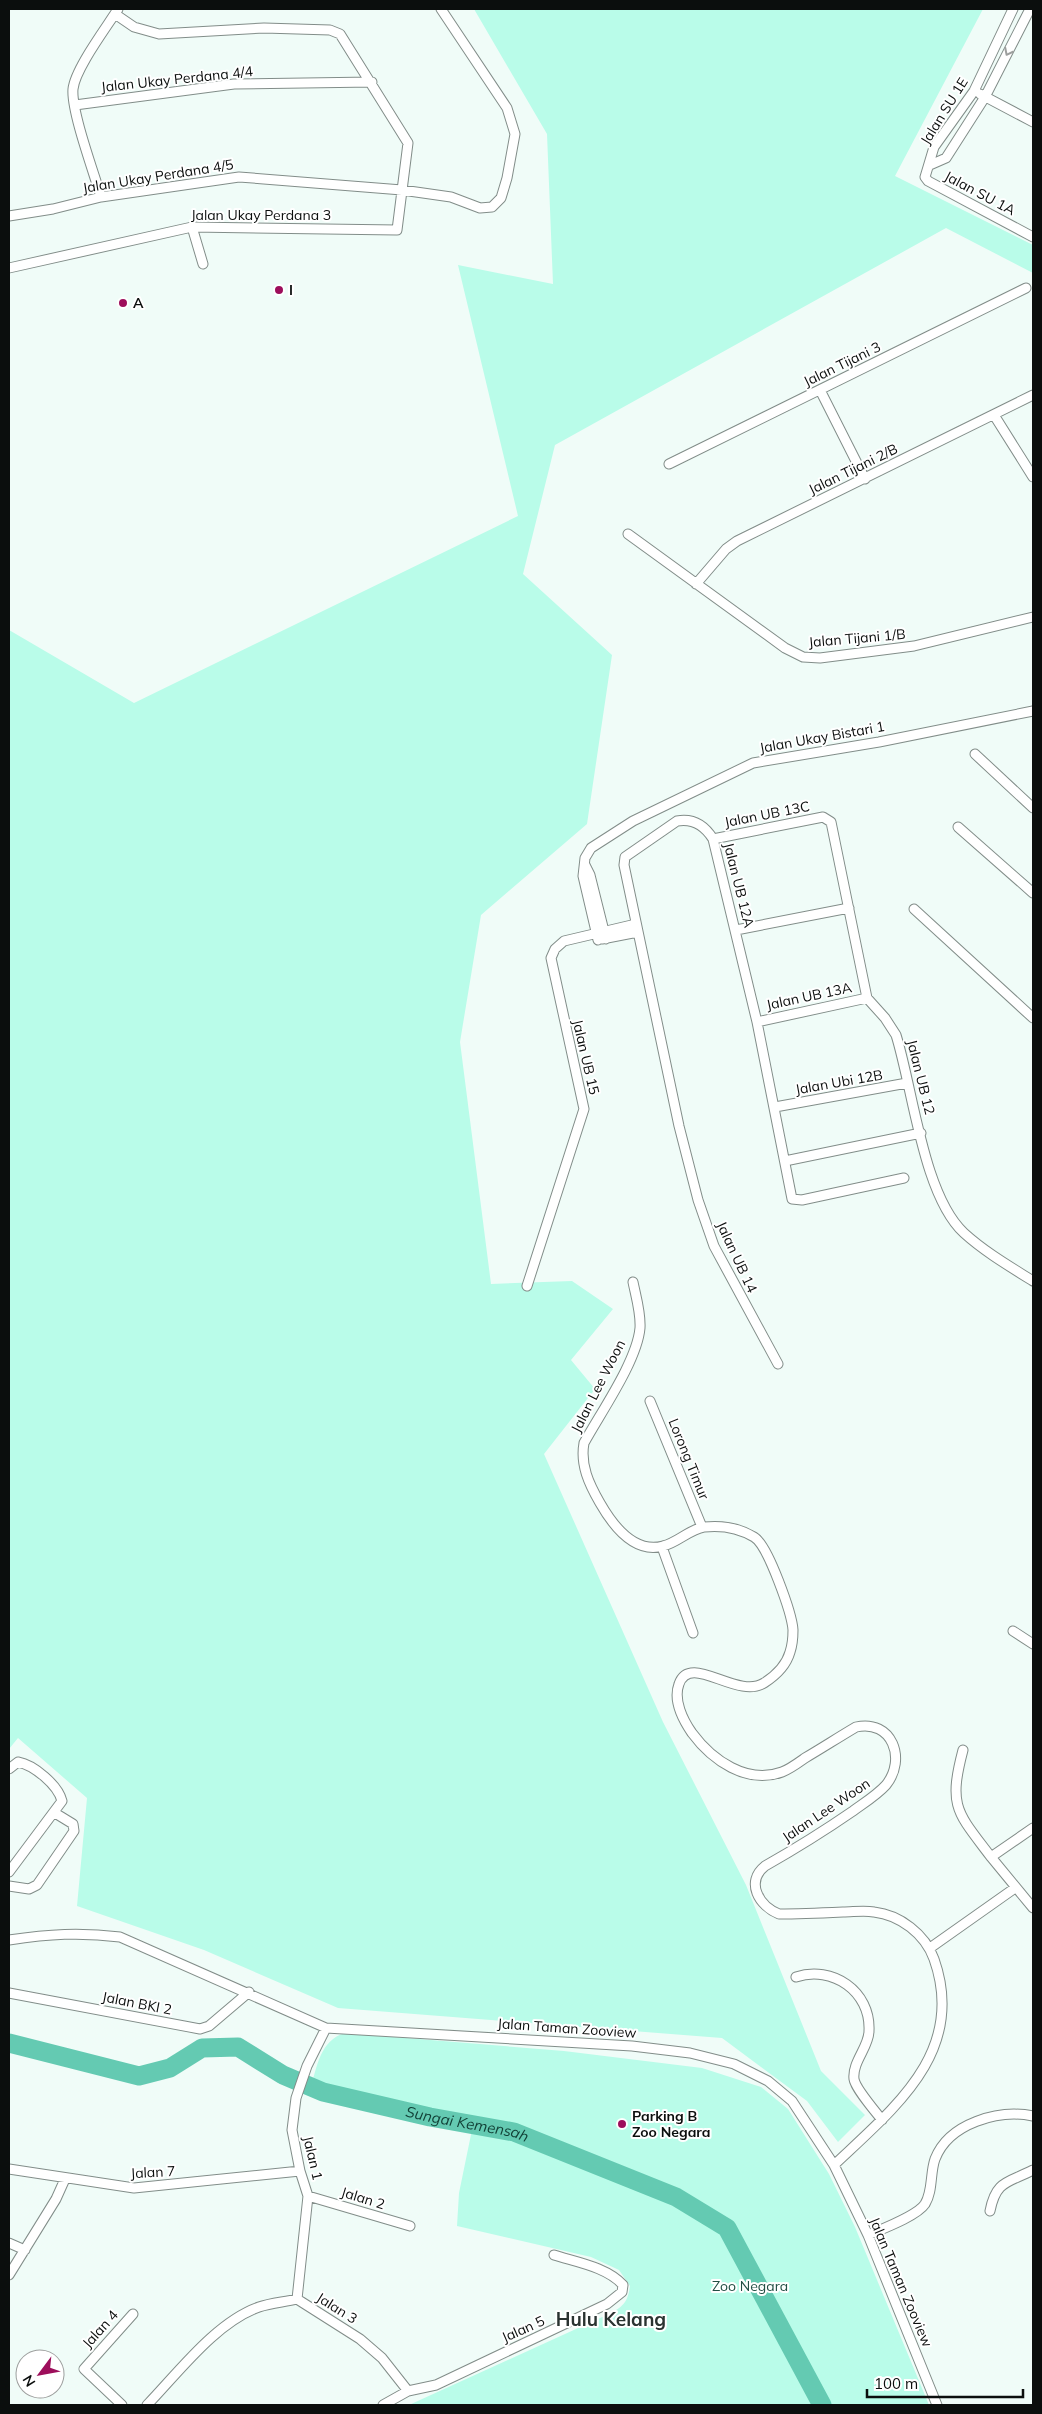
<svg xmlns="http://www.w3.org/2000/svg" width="1042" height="2414" viewBox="0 0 1042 2414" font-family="Mulish,sans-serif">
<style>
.green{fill:#b9fce9}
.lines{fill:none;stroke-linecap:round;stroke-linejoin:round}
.river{stroke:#64cab2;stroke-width:19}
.minor-casing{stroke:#828d89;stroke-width:11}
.minor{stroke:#fff;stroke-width:9}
.oneway{stroke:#9d9f9e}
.poi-dot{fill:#9d0e5b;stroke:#fff;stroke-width:2}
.labels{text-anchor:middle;stroke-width:4;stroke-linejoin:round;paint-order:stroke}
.street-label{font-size:14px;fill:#0b0e0d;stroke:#fff}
.poi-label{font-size:14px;font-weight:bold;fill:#0b0e0d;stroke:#fff;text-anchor:start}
.park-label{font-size:14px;fill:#224f44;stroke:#fff}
.water-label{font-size:15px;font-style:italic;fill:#124137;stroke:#fff}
.district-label{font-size:19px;font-weight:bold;fill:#2a3331;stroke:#fff}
</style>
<rect width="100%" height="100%" fill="#f0fcf8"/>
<path class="green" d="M474,9H983L895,176L1033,245V273L946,228L555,445L523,574L612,655L587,824L481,915L460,1042L491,1284L572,1281L613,1309L571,1360L595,1389L544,1454L663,1722L746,1885L821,2071L865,2115L838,2142L807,2101L722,2038L338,2008L204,1950L77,1906L87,1798L18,1738L9,1749V630L134,703L518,516L458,265L553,284L547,134Z
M345,2033L564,2051L702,2068L761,2087L788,2109L829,2174L855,2227L929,2405H409L611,2313C624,2306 628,2301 630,2286L619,2270L591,2257L457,2226L459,2193L474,2120L365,2104L310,2090C317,2067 320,2040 345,2033Z"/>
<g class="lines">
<path class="river" id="s1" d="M9,2043L139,2076L170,2068L202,2048L238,2047L283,2075L323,2092L430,2117L514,2132L676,2197L727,2228L822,2405"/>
<defs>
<path id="minor" d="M1013,9L974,91L934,147L925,177L928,181L1033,237
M980,94L1033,122
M75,105L234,84L372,82
M930,165L946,158L985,97L1030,9
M101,197C94,173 71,111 73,89C75,69 106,28 118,9
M9,216L53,209L101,197L239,177L402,190L451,197L480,208L492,207L501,198L507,178L515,134L507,108L441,9
M192,227L203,264
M9,268L192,227L397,230L408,143L340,34L330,30L264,28L159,34L134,27L115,14
M820,390L865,479
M994,415L1033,477
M669,464L1026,288
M628,534L785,648L803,657L820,658L914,646L1033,617
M696,584L726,549L737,541L1033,395
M975,754L1033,808
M958,827L1033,893
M713,839L823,817L831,822L867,998L885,1018L896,1035C913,1089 923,1195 964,1233C985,1252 1009,1266 1033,1281
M585,865L590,875L606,939
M914,909L1033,1018
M736,930L849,908
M602,939L638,932
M598,940L583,876L585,858L591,848L633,821L753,763L879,742L1033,711
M757,1022L867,998
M775,1107L907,1083
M785,1161L921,1133
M633,1282C636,1297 641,1313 640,1328C637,1361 601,1412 584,1443C580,1465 589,1484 600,1503C612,1524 634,1554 663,1546C677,1543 690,1529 704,1527C722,1525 739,1528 754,1537C768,1545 792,1614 793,1630C793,1636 792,1646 790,1652C786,1666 775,1676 764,1683C737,1700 690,1652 679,1684C673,1700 683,1720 692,1733C712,1760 747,1785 782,1772C790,1769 798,1763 805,1758C822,1748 839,1737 856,1727C892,1719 907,1759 886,1785C877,1795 864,1803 853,1811C824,1831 795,1849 765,1866C745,1882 759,1906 779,1914C800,1914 822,1913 843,1912C853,1912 864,1910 874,1912C900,1915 925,1934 934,1959C967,2052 894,2108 834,2165
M527,1286L584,1109L551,958L555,949L564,941L636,924
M778,1364L714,1246L698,1200L679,1126L624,865L625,857L677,821C694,818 705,826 713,839L757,1022L792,1199L802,1200L904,1178
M650,1401L702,1527
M662,1547L693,1633
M1013,1631L1033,1644
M963,1750C948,1807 957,1812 991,1857
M9,1769L18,1762C34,1765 58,1785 62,1801L9,1872
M1033,1828L991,1857L1033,1908
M9,1886L29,1889L37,1885L74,1831L73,1824L55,1813
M9,1940C49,1934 80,1932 120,1937L326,2028L632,2046L690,2053L734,2064L768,2081L792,2101L834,2165L868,2235L937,2405
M930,1948L1015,1888
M796,1977C832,1965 871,1991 869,2031C869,2047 852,2062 854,2079C855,2088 875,2111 882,2120
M9,1993L200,2029L209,2026L249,1992
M9,2169L134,2188L300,2171
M308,2196L410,2226
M990,2211C996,2180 1008,2183 1033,2170
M868,2235C882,2229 917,2216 925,2204C933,2191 930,2173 935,2159C949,2123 999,2109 1033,2116
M9,2243L25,2250
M9,2275L56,2199L65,2179
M297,2299L308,2196L300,2171L292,2130L296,2098L307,2066L326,2028
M122,2405L84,2369L133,2314
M147,2405C178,2373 216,2322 259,2307C271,2303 285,2302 297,2299L360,2339L382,2358L408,2391
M383,2405L408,2391L436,2385L607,2304L622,2292L623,2285C607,2267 576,2262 554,2255"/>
</defs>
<use href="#minor" class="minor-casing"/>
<use href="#minor" class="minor"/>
</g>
<defs><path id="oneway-chevron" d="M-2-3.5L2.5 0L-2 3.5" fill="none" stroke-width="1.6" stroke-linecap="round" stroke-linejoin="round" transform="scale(1.25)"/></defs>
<use class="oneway" href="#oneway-chevron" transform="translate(1008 52) rotate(117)"/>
<g class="poi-dot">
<circle cx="279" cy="290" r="5"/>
<circle cx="123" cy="303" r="5"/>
<circle cx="622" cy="2124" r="5"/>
</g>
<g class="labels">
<g class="street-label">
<text transform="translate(177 79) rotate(-6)" y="5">Jalan Ukay Perdana 4/4</text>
<text transform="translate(944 111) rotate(-58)" y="5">Jalan SU 1E</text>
<text transform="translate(158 176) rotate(-9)" y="5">Jalan Ukay Perdana 4/5</text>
<text transform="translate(980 193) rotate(28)" y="5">Jalan SU 1A</text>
<text x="261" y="220">Jalan Ukay Perdana 3</text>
<text transform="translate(842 364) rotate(-26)" y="5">Jalan Tijani 3</text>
<text transform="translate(853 469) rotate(-26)" y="5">Jalan Tijani 2/B</text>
<text transform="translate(857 638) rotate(-5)" y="5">Jalan Tijani 1/B</text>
<text transform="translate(822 737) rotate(-10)" y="5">Jalan Ukay Bistari 1</text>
<text transform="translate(767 814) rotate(-11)" y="5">Jalan UB 13C</text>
<text transform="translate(739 885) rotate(76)" y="5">Jalan UB 12A</text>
<text transform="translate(809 996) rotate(-12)" y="5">Jalan UB 13A</text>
<text transform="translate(586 1057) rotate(77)" y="5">Jalan UB 15</text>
<text transform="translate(921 1077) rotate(76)" y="5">Jalan UB 12</text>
<text transform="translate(839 1082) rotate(-10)" y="5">Jalan Ubi 12B</text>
<text transform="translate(737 1257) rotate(65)" y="5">Jalan UB 14</text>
<text transform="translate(598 1386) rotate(-63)" y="5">Jalan Lee Woon</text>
<text transform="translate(689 1459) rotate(68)" y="5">Lorong Timur</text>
<text transform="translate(826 1810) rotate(-34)" y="5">Jalan Lee Woon</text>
<text transform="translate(137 2003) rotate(11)" y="5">Jalan BKI 2</text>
<text transform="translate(567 2028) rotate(4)" y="5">Jalan Taman Zooview</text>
<text transform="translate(313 2158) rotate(77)" y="5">Jalan 1</text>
<text transform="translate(153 2172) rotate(-3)" y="5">Jalan 7</text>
<text transform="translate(363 2198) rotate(17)" y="5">Jalan 2</text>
<text transform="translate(901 2282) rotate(67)" y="5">Jalan Taman Zooview</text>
<text transform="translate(337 2308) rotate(32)" y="5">Jalan 3</text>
<text transform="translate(100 2329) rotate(-48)" y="5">Jalan 4</text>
<text transform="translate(523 2329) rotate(-24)" y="5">Jalan 5</text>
</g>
<g class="poi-label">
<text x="289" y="295">I</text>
<text x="133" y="308">A</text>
<text x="632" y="2121">Parking B<tspan x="632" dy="16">Zoo Negara</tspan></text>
</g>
<g class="park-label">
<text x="750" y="2291">Zoo Negara</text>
</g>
<g class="water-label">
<text dy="5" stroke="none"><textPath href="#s1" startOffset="484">Sungai Kemensah</textPath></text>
</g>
<g class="district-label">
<text x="611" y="2326">Hulu Kelang</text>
</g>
</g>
<rect width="1042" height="2414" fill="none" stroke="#0b0e0d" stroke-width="20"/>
<g transform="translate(40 2374) rotate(238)"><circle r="24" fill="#ffffff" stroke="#9d9f9e"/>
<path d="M0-4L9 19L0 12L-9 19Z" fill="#9d0e5b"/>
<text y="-8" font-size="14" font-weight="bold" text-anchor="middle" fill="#0b0e0d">N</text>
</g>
<path d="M867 2389v8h156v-8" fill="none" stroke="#0b0e0d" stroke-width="2.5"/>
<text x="874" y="2389" font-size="15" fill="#0b0e0d" stroke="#ffffff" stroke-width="4" paint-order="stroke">100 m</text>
</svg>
